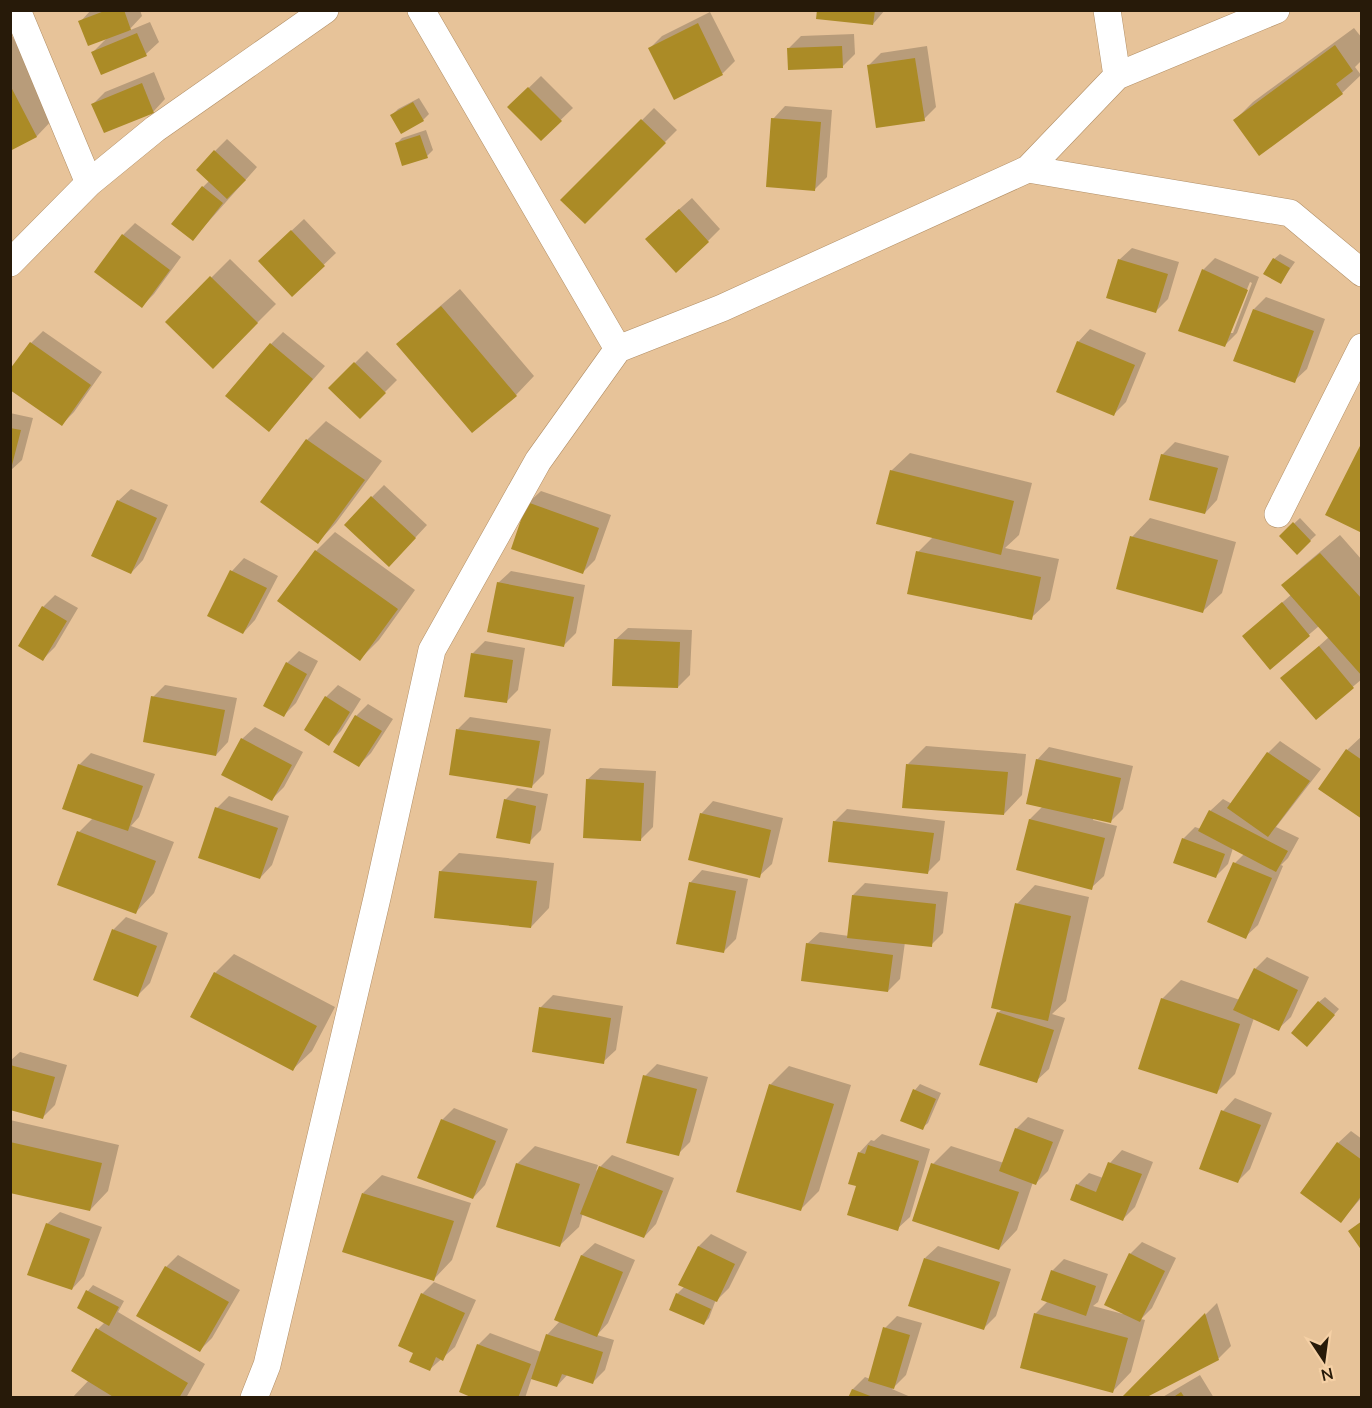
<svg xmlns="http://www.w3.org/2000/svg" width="1372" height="1408" viewBox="0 0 1372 1408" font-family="'Nunito Sans',sans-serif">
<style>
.shadow{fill:#0003;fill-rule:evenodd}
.building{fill:#ab8b26}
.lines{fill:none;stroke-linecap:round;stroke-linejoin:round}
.street-casing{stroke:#b28f66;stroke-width:28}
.street{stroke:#fff;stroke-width:27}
</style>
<rect width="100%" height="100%" fill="#e7c399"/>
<path class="shadow" d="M91,10H140L142,16L128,31L150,22L159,42L146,54L102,73L93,52L109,36L80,22Z
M818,10H885L873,24Z
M710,12L735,61L723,73L674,98L650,48L662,36Z
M1354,28L1362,38V60L1355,67L1361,75L1342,93L1235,120L1253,102Z
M10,32L55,117L37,136L10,149Z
M854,34L855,54L843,66L789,48L801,36Z
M927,46L936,107L924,119L868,66L881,53Z
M154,72L165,99L153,112L93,104L105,92Z
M541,76L573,108L541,139L509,107Z
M419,98L429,114L423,120L392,115L398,109Z
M785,106L832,110L827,177L815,189L773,119Z
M654,108L677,130L585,222L563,200Z
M426,130L433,150L427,156L396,144L402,138Z
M227,139L257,167L193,239L203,187L209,181L215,151Z
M692,198L720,229L708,241L659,227Z
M304,219L336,253L292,295L272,249Z
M135,223L181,257L154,294L142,306L123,235Z
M1132,248L1179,262L1168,299L1156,311L1119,260Z
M1280,254L1295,262L1281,282L1274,259Z
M1215,258L1259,277L1237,333L1225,345L1203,270ZM1250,282L1252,283L1233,333H1229Z
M230,259L276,304L213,367L167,322Z
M460,289L534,376L516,395L398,344L417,326Z
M1266,297L1325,319L1307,369L1294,381L1254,309Z
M1090,329L1146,353L1126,402L1114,414L1078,342Z
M43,331L102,372L74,412L62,424L31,343Z
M283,332L325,366L269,430L271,344Z
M367,351L397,380L360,417L330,388Z
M10,413L33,418L22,460L10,471Z
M326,421L382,461L336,523L318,542L262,501L307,440Z
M1175,442L1229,456L1217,500L1205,513L1162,455Z
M910,453L1032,483L1019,535L1005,548L1059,559L1050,600L1031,618L918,552L933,537L891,471Z
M384,485L427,525L401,553L372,497Z
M131,489L168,505L143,560L131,573L118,501Z
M541,491L611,515L595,560L583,572L528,503Z
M1150,518L1236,542L1222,593L1203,611L1132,537Z
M1300,518L1316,535L1297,553L1281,536Z
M335,532L415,590L379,640L360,659L280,601L316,551Z
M1340,535L1362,560V679L1316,718L1282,679L1329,637L1319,626L1270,668L1244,636L1292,594L1283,585L1302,567Z
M244,558L278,576L255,620L243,633L209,616L232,571Z
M511,571L585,585L576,633L563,646L498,583Z
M55,595L78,608L55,647L43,659V607Z
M628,628L692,630L690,675L678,687L615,640Z
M485,641L525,648L518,690L506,702L472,654Z
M299,651L318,661L296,703L284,715L287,663Z
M165,685L237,698L228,742L216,755L153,697Z
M338,685L361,699L341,731L328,744L326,697Z
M368,704L393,719L371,753L359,765L356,716Z
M470,717L551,729L544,774L532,786L458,729Z
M255,727L303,752L284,787L272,799L242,739Z
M1362,736V818L1320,789L1347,750Z
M1280,741L1321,769L1276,827L1299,838L1288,858L1281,865L1283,866L1258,925L1245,937L1235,863L1244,854L1233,848L1228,864L1216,876L1183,839L1195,827L1201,829L1210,811L1223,799L1232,804L1268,753Z
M926,746L1026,754L1022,795L1004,814L908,764Z
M1049,747L1133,766L1123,809L1111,821L1094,817L1093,820L1117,826L1104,876L1091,888L1018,869L1030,819L1043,806L1037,760Z
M91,753L155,774L139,817L131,826L174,842L154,893L136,912L79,832L93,818L79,765Z
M600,768L656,771L653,827L640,840L587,780Z
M517,788L548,794L541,830L529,842L505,800Z
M229,796L289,816L272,865L260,878L217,808Z
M713,801L783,818L772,864L759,876L701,814Z
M847,809L945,821L940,860L928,872L834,822Z
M459,853L554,863L549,908L531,927L440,872Z
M702,870L748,879L736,939L724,951L690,883Z
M865,883L948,892L943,933L931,945L905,942L900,979L888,991L807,944L820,932L849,936L853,895Z
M1035,885L1089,897L1066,1001L1052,1014L1065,1018L1049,1069L1036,1081L998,1013L1002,1009L1017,904Z
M126,917L168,933L150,983L138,995L95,979L114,929Z
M234,954L335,1007L312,1051L293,1069L215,973Z
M1267,957L1309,977L1291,1017L1278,1029L1254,1018L1235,1074L1216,1093L1162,999L1181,980L1240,1000L1255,969Z
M553,995L623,1006L616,1050L603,1062L533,1051L541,1007Z
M1325,997L1339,1009L1312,1040L1319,1002Z
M20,1052L67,1065L55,1105L43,1117L10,1108V1061Z
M657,1064L708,1077L690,1142L678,1154L645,1076Z
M789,1066L851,1085L819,1191L801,1209L770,1085Z
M920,1084L941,1093L928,1123L922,1128L915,1090Z
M1235,1098L1272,1113L1250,1169L1238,1181L1223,1111Z
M454,1108L508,1129L485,1185L473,1198L442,1120Z
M1028,1117L1064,1130L1048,1171L1036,1183L1033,1182L1017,1230L999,1249L933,1164L951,1146L1004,1163L1016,1129Z
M10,1120L119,1145L108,1191L90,1210L10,1191Z
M1351,1131L1362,1139V1197L1341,1221L1338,1143Z
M882,1134L930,1149L910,1217L897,1229L857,1185L859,1153L871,1140L874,1141Z
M535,1146L598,1165L596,1171L612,1155L674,1178L656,1224L644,1237L583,1213L579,1227L560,1245L517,1164Z
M1122,1150L1153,1162L1135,1207L1123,1219L1077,1185L1089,1173L1103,1178L1110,1163Z
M382,1175L471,1203L452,1260L434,1279L363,1193Z
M60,1212L102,1227L84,1276L72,1289L47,1224Z
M711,1234L747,1252L729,1288L715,1302L709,1318L703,1324L677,1294L685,1286L680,1284L699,1246Z
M1142,1242L1176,1258L1152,1308L1141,1319L1145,1320L1131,1372L1113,1391L1035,1314L1048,1301L1052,1271L1064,1259L1108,1274L1098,1302L1093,1306L1123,1314L1130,1254Z
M595,1243L635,1260L608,1323L597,1335L614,1340L605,1370L593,1382L568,1374L557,1386L532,1377L525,1398H477L478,1345L490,1333L541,1352L547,1335L560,1321L556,1319L582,1255Z
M938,1246L1011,1269L996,1316L984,1328L925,1258Z
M178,1255L240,1290L212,1338L200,1350L166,1267Z
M434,1282L476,1300L455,1347L429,1370L415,1352L422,1294Z
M93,1285L124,1301L118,1312L205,1364L186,1398H72L89,1380L98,1329L105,1322L79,1308L88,1291Z
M1217,1303L1231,1346L1219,1358L1142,1398H1123Z
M897,1316L922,1323L906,1375L892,1389L913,1398H849L853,1389L865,1377L870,1379L885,1328Z
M1200,1375L1214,1398H1161Z"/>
<path class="building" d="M107,10H124L131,30L88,46L78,21Z
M817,10H875L873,25L816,19Z
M698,23L723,75L674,100L648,48Z
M137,33L147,56L101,75L91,52Z
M1335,45L1353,71L1336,84L1343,94L1259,156L1233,120Z
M842,46L843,68L788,70L787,48Z
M915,58L925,121L876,128L867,65Z
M142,83L154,113L104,133L91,104Z
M10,85L37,137L10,151Z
M528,87L562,121L541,141L507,107Z
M413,102L424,121L401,134L390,115Z
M771,118L821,122L815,191L766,187Z
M641,119L666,143L585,224L560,200Z
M420,135L428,158L402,166L395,143Z
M214,150L246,180L227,199L196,170Z
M202,186L223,203L193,241L171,224Z
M679,209L709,242L676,273L645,239Z
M291,230L325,266L292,297L258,261Z
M122,234L170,270L142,308L94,272Z
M1273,258L1290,268L1281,284L1263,274Z
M1118,259L1168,274L1156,313L1106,298Z
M1202,269L1248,290L1225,347L1178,331Z
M210,276L258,323L213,369L165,322Z
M441,306L517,396L472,433L396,344Z
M1253,309L1314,331L1295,383L1233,361Z
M1077,341L1135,365L1114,416L1056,392Z
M30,342L91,385L62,426L10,390V369Z
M270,343L313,379L269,432L225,396Z
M354,362L386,393L360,419L328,388Z
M10,428L21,430L11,469H10Z
M306,439L365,480L318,544L260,502Z
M1362,442V533L1325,515Z
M1161,454L1218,468L1205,514L1149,500Z
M890,470L1014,501L1001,555L876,524Z
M371,496L416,538L389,567L344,525Z
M117,500L157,518L131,574L91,556Z
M527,502L599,528L583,574L511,549Z
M1293,522L1311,541L1297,555L1279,536Z
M1130,536L1218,560L1203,613L1116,589Z
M315,550L398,609L360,661L277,601Z
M916,551L1041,577L1032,620L907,594Z
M1320,553L1362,599V676L1281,585Z
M230,570L267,588L243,634L207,616Z
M497,582L574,597L564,647L487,632Z
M1282,602L1310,636L1270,670L1242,636Z
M42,606L67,621L43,661L18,646Z
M614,639L680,642L678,688L612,686Z
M1319,646L1354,688L1316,720L1280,678Z
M471,653L513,660L507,703L464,697Z
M286,662L307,674L284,717L263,706Z
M151,696L225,710L216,756L143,742Z
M325,696L350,712L329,746L304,730Z
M355,715L382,731L359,767L333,752Z
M456,729L540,741L532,788L449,775Z
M241,738L292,765L272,801L221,775Z
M1346,749L1362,760V819L1318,789Z
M1267,752L1310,781L1268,837L1227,808Z
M1036,759L1121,778L1111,823L1026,804Z
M78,764L143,786L128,831L62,809Z
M906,764L1008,772L1004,815L902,808Z
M586,779L644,783L641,841L583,838Z
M504,799L536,806L530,844L496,838Z
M215,807L278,828L260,879L198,858Z
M1209,810L1288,851L1276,872L1198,831Z
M700,813L771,830L760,878L688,860Z
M1029,819L1105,838L1092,890L1016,870Z
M833,821L934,833L928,874L828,862Z
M77,831L156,861L136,914L57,885Z
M1182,838L1225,854L1216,878L1173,863Z
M1233,862L1272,878L1246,939L1207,922Z
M439,871L537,881L531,928L434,918Z
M689,882L736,891L724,953L676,944Z
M852,895L936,904L932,947L847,938Z
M1015,903L1071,916L1048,1021L991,1008Z
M112,929L157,946L138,997L93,980Z
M806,943L893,955L888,992L801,981Z
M1254,968L1298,990L1279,1031L1233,1010Z
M214,972L317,1026L293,1071L190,1017Z
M1161,998L1240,1024L1217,1094L1138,1069Z
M1318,1001L1335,1015L1307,1047L1291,1033Z
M539,1007L611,1018L604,1064L532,1052Z
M997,1012L1054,1030L1037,1083L979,1065Z
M10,1065L55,1077L43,1119L10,1110Z
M643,1075L697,1089L679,1156L626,1143Z
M769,1084L834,1104L801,1211L736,1192Z
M913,1089L936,1099L923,1130L900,1121Z
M1221,1110L1261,1125L1238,1183L1199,1169Z
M441,1119L496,1141L473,1199L417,1178Z
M1015,1128L1053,1142L1036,1185L999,1171Z
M10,1142L102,1163L90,1211L10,1193Z
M1337,1142L1362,1160V1195L1341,1223L1300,1193Z
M868,1145L919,1161L898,1231L847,1215L856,1186L848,1184L858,1152L865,1154Z
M1108,1162L1142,1174L1123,1221L1070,1200L1076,1184L1096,1192Z
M516,1163L580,1184L560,1247L496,1227Z
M931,1163L1019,1192L999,1250L912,1221Z
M599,1166L663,1191L644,1238L580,1214Z
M362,1193L454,1221L434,1281L342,1252Z
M1362,1221V1251L1348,1231Z
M46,1223L90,1239L72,1290L27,1275Z
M698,1246L735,1264L717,1302L678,1285Z
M1129,1253L1165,1271L1140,1322L1104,1305Z
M581,1255L623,1272L597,1337L554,1320Z
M924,1258L1000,1282L984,1330L908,1306Z
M165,1266L229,1302L200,1352L136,1316Z
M1051,1270L1096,1286L1086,1316L1041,1300Z
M86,1290L119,1307L109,1326L77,1308Z
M421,1293L465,1313L443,1361L436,1357L430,1371L409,1362L413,1353L398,1346Z
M676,1293L711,1309L704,1325L669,1310Z
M1034,1313L1128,1338L1113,1393L1020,1368Z
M1205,1313L1219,1360L1145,1398H1121Z
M883,1327L910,1335L894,1389L868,1381Z
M96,1328L188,1383L179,1398H115L71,1371Z
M546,1334L603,1352L593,1384L562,1374L557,1387L531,1379Z
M477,1344L531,1364L518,1398H473L459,1392Z
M852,1389L873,1397V1398H848Z
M1181,1392L1185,1398H1172Z"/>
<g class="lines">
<defs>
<path id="street" d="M17,10L89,183
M421,10L618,349L722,308L1028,169L1117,76L1276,10
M1107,10L1117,76
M1028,169L1290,213L1362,273
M10,263L89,183L155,129L325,10
M1278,514L1362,347
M254,1398L267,1365L377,898L432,650L538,461L618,349"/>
</defs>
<use href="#street" class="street-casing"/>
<use href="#street" class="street"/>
</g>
<rect width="1372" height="1408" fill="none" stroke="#271a09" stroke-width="24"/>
<g transform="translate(1324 1360) rotate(167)" stroke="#f5d0a5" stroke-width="4.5" paint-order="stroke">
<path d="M0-4.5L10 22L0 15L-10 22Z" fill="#271a09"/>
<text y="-9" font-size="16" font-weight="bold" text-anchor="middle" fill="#271a09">N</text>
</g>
</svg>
